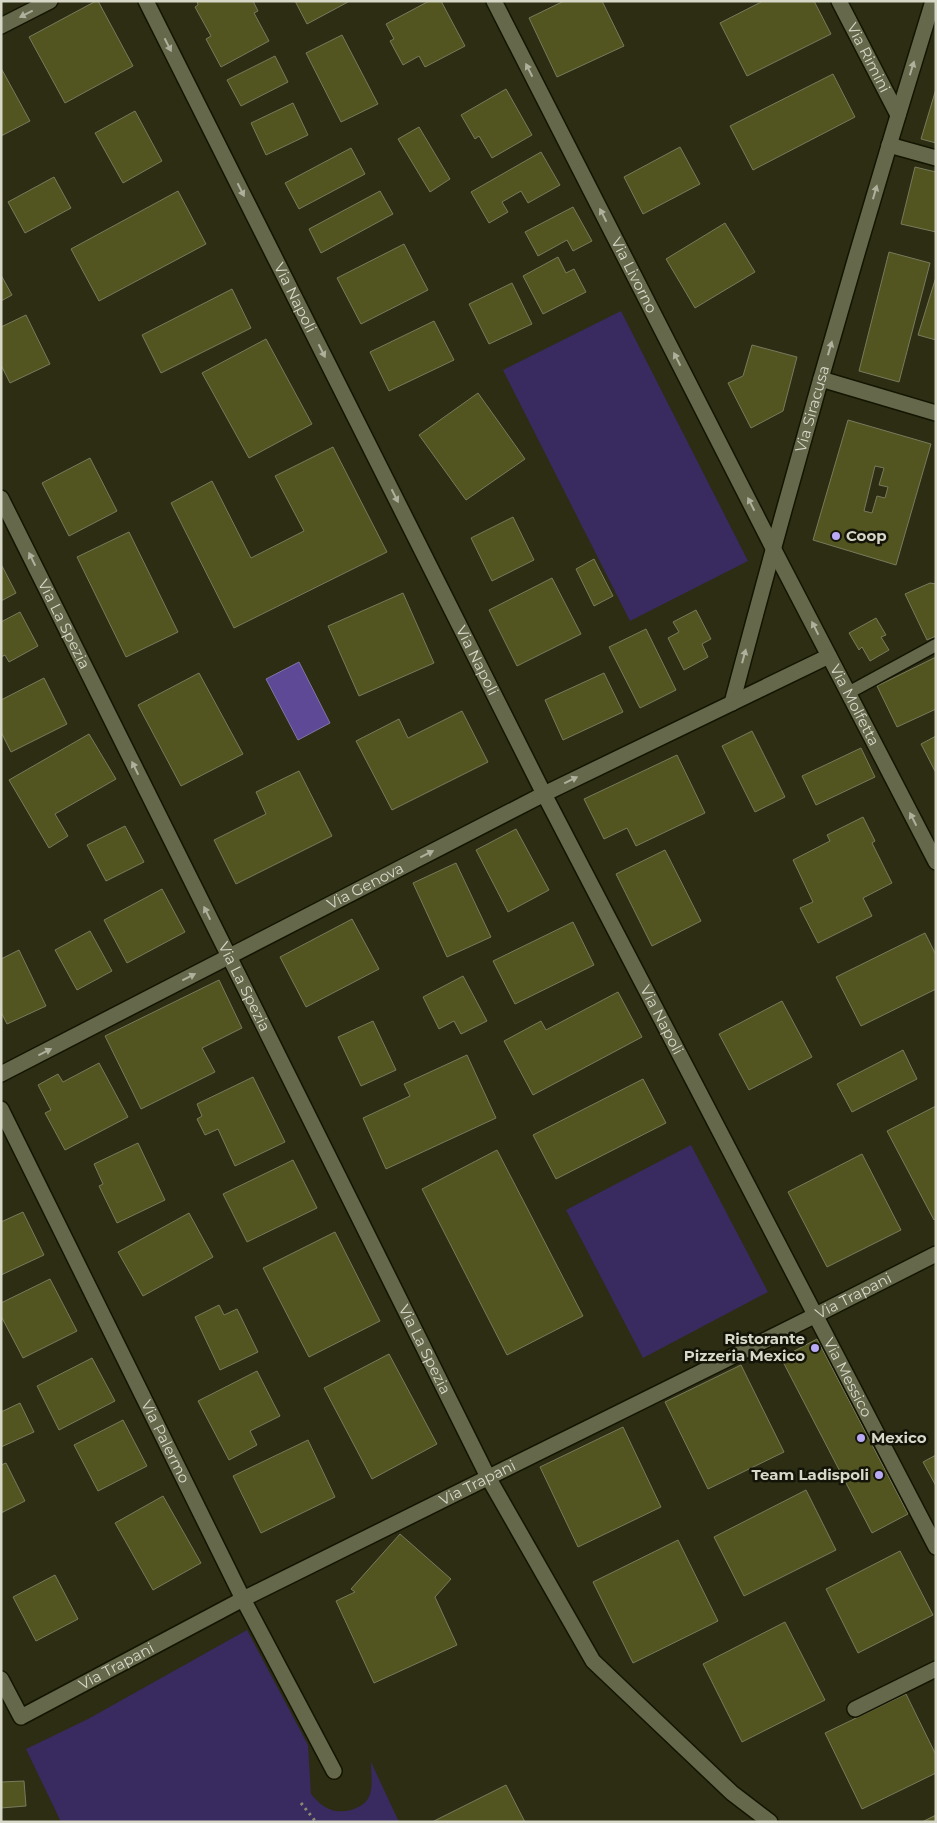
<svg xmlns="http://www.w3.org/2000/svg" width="937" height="1823" viewBox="0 0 937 1823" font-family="Montserrat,sans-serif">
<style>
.green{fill:#392a5f}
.water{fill:#5e4997;stroke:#8274a6}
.building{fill:#525520;stroke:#787a5d;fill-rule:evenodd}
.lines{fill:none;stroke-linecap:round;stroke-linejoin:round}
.service-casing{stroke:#141500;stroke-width:15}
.minor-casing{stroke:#141500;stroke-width:18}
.path{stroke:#898a76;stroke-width:3;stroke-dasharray:2.5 4;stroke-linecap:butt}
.service{stroke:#66684b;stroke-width:12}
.minor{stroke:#66684b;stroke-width:15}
.oneway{fill:#afb19c}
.poi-dot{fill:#baaaf6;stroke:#141409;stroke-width:2}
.labels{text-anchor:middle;stroke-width:5;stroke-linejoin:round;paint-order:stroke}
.street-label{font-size:15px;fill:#d7d8c8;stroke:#141409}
.poi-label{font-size:15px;font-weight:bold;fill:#d7d8c8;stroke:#141409;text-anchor:start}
</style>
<rect width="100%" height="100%" fill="#2c2d13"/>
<path class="green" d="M621,311L748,561L630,621L503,370Z
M691,1145L768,1292L643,1358L566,1210Z
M247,1630L308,1745L311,1794C316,1800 322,1806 329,1809C342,1815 366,1809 370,1794C373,1785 371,1772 371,1762L399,1822H61L26,1749L88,1719Z"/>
<path class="water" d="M299,662L330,723L298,740L266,679Z"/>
<path class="building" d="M96,1H98L133,66L65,103L29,37Z
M197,1H253L258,11L254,13L269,41L221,67L206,39L211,36L195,7L198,5Z
M295,1H348V2L307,24Z
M429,1H441L465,46L425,67L419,56L403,65L390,41L394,39L386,24Z
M564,1H602L624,46L557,77L529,18Z
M763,1H814L831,34L747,76L720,23Z
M342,35L378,104L341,122L306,53Z
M275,56L288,82L241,106L227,80Z
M1,68L30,121L1,136Z
M833,74L855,117L753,170L730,126Z
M506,89L532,135L492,158L479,136L475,139L461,115Z
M936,89V143L921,139Z
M293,103L308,135L266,155L251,123Z
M135,111L162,161L123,183L95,133Z
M419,127L450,179L430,192L398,139Z
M680,147L700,184L643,214L624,177Z
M351,148L365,174L299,209L285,183Z
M541,152L560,185L528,203L521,191L502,202L508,212L489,223L471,192Z
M915,167L936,172V232L901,224Z
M54,177L71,208L25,233L8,202Z
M178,191L206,244L99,301L71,249Z
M380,191L393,214L321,253L309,229Z
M573,207L592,241L573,251L567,240L538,256L525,232Z
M725,223L755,272L695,308L666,259Z
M404,244L428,290L361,324L337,278Z
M889,252L930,263L899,382L859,371Z
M558,257L566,273L574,269L586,292L543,314L523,276Z
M1,275L12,295L1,301Z
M936,277V340L918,335Z
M512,283L532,324L489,344L469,304Z
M232,289L251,328L161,373L142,335Z
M26,315L50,364L10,383L1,365V327Z
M434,321L454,360L389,391L370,352Z
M266,339L312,424L249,458L202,373Z
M752,345L797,357L783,411L751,428L728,383L743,376Z
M478,393L525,459L466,500L419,435Z
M848,420L931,444L896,565L813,540ZM875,466L884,468L879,485L888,487L885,498L877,496L872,513L864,511Z
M333,447L387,552L234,628L171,503L212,481L251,558L304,531L275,476Z
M90,458L117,511L69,536L42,483Z
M513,517L534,560L492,581L471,538Z
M129,532L178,632L126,657L77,557Z
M594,559L613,596L594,606L576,569Z
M1,564L16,593L1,601Z
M552,578L581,634L517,666L489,610Z
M930,583L936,584V636L927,640L905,594Z
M403,593L434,663L359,696L328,626Z
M696,610L711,639L702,644L708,657L684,670L668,638L679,632L673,622Z
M20,612L38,646L9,662L5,655L1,657V622Z
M876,618L886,635L881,637L889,650L870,661L862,647L859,650L849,633Z
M646,629L676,690L640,708L609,647Z
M936,657V709L897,727L877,686Z
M199,673L243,754L181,786L138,705Z
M604,673L623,712L563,740L545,700Z
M44,678L67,724L11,752L1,732V700Z
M462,711L488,762L392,810L356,741L399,719L408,738Z
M752,731L785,797L755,812L722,746Z
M89,734L116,779L55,814L68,836L49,848L9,780Z
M936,736V773L921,744Z
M861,748L875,777L816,805L802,776Z
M677,755L705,813L636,846L627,828L604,839L584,799Z
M299,771L332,836L236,884L214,840L266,814L256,792Z
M863,817L875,841L872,843L892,883L863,898L872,916L818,943L800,908L813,902L793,860L830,841L827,835Z
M125,826L144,862L106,881L87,845Z
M516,829L549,890L508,912L476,850Z
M665,850L701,921L652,946L616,874Z
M456,863L491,937L447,957L413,883Z
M162,889L185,932L127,963L104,920Z
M352,919L379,969L306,1007L280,957Z
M573,922L594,965L515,1004L493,961Z
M90,931L112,971L77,990L55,950Z
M925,933L936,955V989L861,1026L836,977Z
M19,950L46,1006L7,1024L1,1012V959Z
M463,976L487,1021L461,1034L454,1021L439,1029L423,997Z
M219,980L242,1028L202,1048L215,1072L141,1109L105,1036Z
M618,992L642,1037L533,1095L504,1041L541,1021L546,1030Z
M782,1001L812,1057L749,1090L719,1034Z
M373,1021L396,1070L361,1086L338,1037Z
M903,1050L917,1079L852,1112L837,1084Z
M467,1055L496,1118L386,1169L363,1118L410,1096L404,1084Z
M99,1063L128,1117L65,1150L45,1113L51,1110L38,1085L58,1074L63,1082Z
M253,1077L285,1142L235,1166L218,1129L205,1135L197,1119L202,1116L197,1104Z
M643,1079L666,1123L556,1179L533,1135Z
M936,1106V1218L934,1220L887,1131Z
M138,1143L165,1200L117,1223L99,1186L103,1184L94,1164Z
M497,1150L583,1316L507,1355L422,1189Z
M862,1154L901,1230L827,1267L788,1192Z
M293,1160L317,1208L247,1242L223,1194Z
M23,1212L44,1255L1,1275V1222Z
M189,1213L213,1257L143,1296L118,1252Z
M335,1232L380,1321L309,1357L263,1268Z
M50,1279L77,1331L23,1358L1,1316V1303Z
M219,1305L224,1315L237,1309L258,1352L220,1370L195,1317Z
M817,1339L908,1514L872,1533L781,1358Z
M389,1354L437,1444L372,1479L324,1388Z
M92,1358L115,1401L59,1430L37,1386Z
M741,1365L784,1452L708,1489L665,1402Z
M257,1371L280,1416L250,1431L257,1445L229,1460L198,1401Z
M20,1403L34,1432L1,1447V1412Z
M123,1420L147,1466L98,1491L74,1445Z
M623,1427L661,1507L578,1547L540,1467Z
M308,1440L335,1497L261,1533L233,1476Z
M936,1455V1486L923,1462Z
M6,1463L25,1501L1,1513V1465Z
M806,1490L836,1550L744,1596L714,1537Z
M163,1496L201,1563L153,1590L115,1523Z
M400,1534L451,1579L435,1597L457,1645L374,1683L336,1601L355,1592L351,1589Z
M678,1540L718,1621L633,1663L593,1582Z
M900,1551L933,1615L858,1653L826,1589Z
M55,1575L78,1619L36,1641L13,1597Z
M785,1622L825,1700L742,1742L703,1664Z
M906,1694L936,1755V1773L862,1809L825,1733Z
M24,1781L26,1806L1,1808V1782Z
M506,1785L525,1822H432Z
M936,1815V1822H922Z"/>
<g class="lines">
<defs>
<path id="service" d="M848,693L936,645"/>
<g id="minor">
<path id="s1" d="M146,1L544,794L936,1547"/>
<path id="s2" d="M494,1L773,548L936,862"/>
<path id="s3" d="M839,1L898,115"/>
<path d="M1,26L50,1"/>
<path d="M889,145L936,158"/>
<path d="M821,379L936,413"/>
<path id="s4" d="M1,498L488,1477L593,1661L732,1793L770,1822"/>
<path id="s5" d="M732,703C794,468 861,234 933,1"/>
<path id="s6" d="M1,1074L544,794L829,656"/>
<path id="s7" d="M1,1109L243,1599L334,1771"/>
<path id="s8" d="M1,1679L21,1717L243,1599L816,1315L936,1254"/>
<path d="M855,1709L936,1669"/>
</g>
</defs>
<use href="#service" class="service-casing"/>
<use href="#minor" class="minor-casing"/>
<path class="path" d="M301,1803L316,1822"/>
<use href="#service" class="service"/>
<use href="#minor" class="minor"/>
</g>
<defs><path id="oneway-solid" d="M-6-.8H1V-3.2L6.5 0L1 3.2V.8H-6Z" transform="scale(1.25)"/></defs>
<g class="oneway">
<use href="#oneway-solid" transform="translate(26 14) rotate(153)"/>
<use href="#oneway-solid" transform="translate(168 45) rotate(63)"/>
<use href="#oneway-solid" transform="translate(912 68) rotate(-73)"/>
<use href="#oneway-solid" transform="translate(529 70) rotate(-117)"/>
<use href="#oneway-solid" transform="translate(241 190) rotate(63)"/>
<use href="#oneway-solid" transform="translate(875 192) rotate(-74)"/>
<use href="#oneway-solid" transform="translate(603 215) rotate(-117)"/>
<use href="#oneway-solid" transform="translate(830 348) rotate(-74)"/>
<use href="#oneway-solid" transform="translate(322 351) rotate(63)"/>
<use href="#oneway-solid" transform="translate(677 359) rotate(-117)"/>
<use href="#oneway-solid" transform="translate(395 496) rotate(63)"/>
<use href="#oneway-solid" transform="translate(751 504) rotate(-117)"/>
<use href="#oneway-solid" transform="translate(32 559) rotate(-116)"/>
<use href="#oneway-solid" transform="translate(815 628) rotate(-117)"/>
<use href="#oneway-solid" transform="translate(744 656) rotate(-75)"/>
<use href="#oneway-solid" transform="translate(135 768) rotate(-116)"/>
<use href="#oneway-solid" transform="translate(571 780) rotate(-26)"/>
<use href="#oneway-solid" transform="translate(913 819) rotate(-117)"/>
<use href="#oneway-solid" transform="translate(427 854) rotate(-27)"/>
<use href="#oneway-solid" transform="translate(207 913) rotate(-116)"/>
<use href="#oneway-solid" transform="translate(189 977) rotate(-27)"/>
<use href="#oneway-solid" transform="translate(45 1052) rotate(-27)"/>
</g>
<g class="poi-dot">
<circle cx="836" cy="536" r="5"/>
<circle cx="815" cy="1348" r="5"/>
<circle cx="861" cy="1438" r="5"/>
<circle cx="879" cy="1475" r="5"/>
</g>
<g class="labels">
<g class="street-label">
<text dy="5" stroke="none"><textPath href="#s3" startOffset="64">Via Rimini</textPath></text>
<text dy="5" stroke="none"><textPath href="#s2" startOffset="308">Via Livorno</textPath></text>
<text dy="5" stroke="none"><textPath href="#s1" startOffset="332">Via Napoli</textPath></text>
<text dy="5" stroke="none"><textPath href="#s5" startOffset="305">Via Siracusa</textPath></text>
<text dy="5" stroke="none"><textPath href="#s4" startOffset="141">Via La Spezia</textPath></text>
<text dy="5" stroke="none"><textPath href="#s1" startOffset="738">Via Napoli</textPath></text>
<text dy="5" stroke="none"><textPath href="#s2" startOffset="791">Via Molfetta</textPath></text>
<text dy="5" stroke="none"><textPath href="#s6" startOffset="410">Via Genova</textPath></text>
<text dy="5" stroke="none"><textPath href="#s4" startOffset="546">Via La Spezia</textPath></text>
<text dy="5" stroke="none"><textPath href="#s1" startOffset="1142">Via Napoli</textPath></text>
<text dy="5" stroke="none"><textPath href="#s8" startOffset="976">Via Trapani</textPath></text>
<text dy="5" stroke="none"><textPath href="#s4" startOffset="951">Via La Spezia</textPath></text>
<text dy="5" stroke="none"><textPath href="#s1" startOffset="1545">Via Messico</textPath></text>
<text dy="5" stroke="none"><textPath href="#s7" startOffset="371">Via Palermo</textPath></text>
<text dy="5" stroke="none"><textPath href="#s8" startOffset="556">Via Trapani</textPath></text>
<text dy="5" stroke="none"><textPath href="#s8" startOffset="151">Via Trapani</textPath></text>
</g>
<g class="poi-label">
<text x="846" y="541">Coop</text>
<text x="805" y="1344" text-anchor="end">Ristorante<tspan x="805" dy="17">Pizzeria Mexico</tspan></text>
<text x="871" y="1443">Mexico</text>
<text x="869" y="1480" text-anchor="end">Team Ladispoli</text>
</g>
</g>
<rect width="937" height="1823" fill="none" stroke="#d7d8c8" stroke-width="5"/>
</svg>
